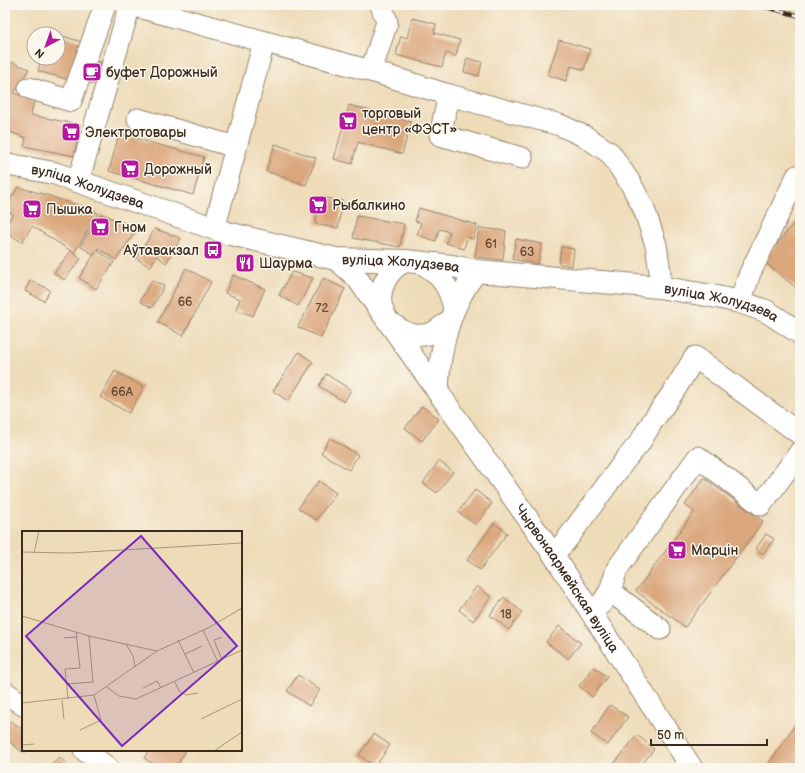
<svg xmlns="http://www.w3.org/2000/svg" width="805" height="773" viewBox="0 0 805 773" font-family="'Balsamiq Sans',sans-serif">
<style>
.building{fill:#daa67b}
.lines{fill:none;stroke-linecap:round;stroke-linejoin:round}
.minor-casing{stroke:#94836c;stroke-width:23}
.major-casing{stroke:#94836c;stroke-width:24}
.minor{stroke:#fff;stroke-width:21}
.major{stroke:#fff;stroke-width:22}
.rail-casing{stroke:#3b2a1e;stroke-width:4.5}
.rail{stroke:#fbf7ec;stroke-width:3;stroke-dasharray:9;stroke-linecap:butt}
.labels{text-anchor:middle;stroke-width:3;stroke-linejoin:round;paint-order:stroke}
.number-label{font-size:12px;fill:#634935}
.poi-label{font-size:14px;fill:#3b2a1e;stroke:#fbf7ec;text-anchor:start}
.street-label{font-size:14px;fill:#3b2a1e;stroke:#fbf7ec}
.inset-road{fill:none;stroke:#a6957b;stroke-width:1}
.view{fill:#7b2cbf;fill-opacity:0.15;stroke:#7b2cbf;stroke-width:2}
.inset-edge{fill:none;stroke:#3b2a1e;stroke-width:2}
</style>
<rect width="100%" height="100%" fill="#fbf7ec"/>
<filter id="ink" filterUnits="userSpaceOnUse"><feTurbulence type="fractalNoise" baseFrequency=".025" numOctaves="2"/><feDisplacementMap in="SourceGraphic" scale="8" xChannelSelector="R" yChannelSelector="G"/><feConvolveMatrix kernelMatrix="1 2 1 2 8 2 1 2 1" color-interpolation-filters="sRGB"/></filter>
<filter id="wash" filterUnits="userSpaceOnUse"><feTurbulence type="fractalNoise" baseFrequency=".012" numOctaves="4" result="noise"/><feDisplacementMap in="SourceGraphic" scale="16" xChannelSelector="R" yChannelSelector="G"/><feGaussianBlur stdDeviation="0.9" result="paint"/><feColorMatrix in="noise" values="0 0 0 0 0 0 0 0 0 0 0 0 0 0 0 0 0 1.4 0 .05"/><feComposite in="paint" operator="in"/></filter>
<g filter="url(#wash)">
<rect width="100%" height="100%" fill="#eedcb9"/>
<g id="blocks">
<path class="building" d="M5,8L10,9L5,26Z
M412,18L436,24L434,33L460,40L456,56L446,53L442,67L396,55L401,36L407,38Z
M59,35L85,43L73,81L38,71L41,58H58V40Z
M559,40L590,49L584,70L571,66L566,81L548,75Z
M467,58L482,62L479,76L464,72Z
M90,59L101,62L94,84L83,81Z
M12,62L29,69L14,93L34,101L31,115L80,125L74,156L24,146L26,138L5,130V73Z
M349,105L411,122L402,154L358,142L352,164L334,159Z
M119,134L204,157L193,195L109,171Z
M275,144L316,158L306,185L266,171Z
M18,187L50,196L98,213L74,253L32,226L22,242L5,232V227L13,214L5,209V208Z
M320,197L343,201L338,228L315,224Z
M419,208L477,225L473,239L467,237L464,249L446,243L450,232L439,229L436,241L417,235L421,223L415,221Z
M101,214L138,228L116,260L98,248L94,255L80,246Z
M357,216L404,224L400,247L353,238Z
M800,216V291L763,261Z
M479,228L506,231L503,260L475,257Z
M155,229L181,238L166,263L157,256L150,267L136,258Z
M516,239L542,244L538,264L512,259Z
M561,247L574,249L572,266L559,264Z
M97,250L114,262L96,289L79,278Z
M71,251L81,259L64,280L54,273Z
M186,268L211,282L183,336L158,322Z
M292,272L313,278L298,306L279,295Z
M233,275L265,289L253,316L236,309L240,299L225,293Z
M323,278L345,289L321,338L298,327Z
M31,280L50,290L44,301L25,291Z
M152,280L164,286L152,308L140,301Z
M299,352L313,362L288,401L273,391Z
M115,371L144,387L129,413L100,397Z
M326,374L351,390L344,402L319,386Z
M422,406L439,419L422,441L405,428Z
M330,438L358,455L349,470L321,453Z
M439,461L453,472L437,493L423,483Z
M704,478L763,521L685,627L636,591L694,512L685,505Z
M319,481L336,493L316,520L298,508Z
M475,490L492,503L476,525L458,512Z
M494,523L507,533L480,570L467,560Z
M766,534L774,539L763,554L756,549Z
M477,586L491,597L473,621L459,610Z
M504,597L522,612L509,630L490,615Z
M559,626L581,643L568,659L546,642Z
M594,667L607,677L592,697L579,686Z
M298,675L320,690L309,706L287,691Z
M610,705L628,717L608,745L591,733Z
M800,718V768H766Z
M11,721L23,730V750H24L22,752L5,738V728Z
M374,734L390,745L375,767L359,755Z
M637,735L654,749L639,768H611Z
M149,750H186L176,768H159L144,758Z
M60,757L69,768H48Z
M658,763L665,768H654Z"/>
</g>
</g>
<g filter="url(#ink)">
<use href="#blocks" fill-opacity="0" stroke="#94836c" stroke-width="1"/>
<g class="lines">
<defs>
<g id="minor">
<path d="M131,5L371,71L449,95L560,125L586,137L610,153L631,184L644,209L656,245L660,272L659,287"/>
<path d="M371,71L387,22L381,5"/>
<path d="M29,88L71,101L105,5"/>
<path d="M449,95L440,135L522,158"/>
<path d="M138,119L236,147"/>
<path d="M78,182L130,5"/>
<path d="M214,228L219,211L264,42"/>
<path id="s1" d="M336,259L357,278L553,554L692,768"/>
<path d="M406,261C384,271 373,298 387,319C388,322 392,324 394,325C405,334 419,339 434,332C439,329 444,325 449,321"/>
<path d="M420,262C440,274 449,285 454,309"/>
<path d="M740,302L750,273L797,176L800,177"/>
<path d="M438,393C439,348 449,306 477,271"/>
<path d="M553,554L565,542L626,459L639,444L652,422L674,391L695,357L800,434"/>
<path d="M610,591L660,629"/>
<path d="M591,612L602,603L610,591L617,569L698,457L761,505L800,452"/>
<path d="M5,692L23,705"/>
<path d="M84,750L108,768"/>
</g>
<g id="major">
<path id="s2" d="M5,164L54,173L227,233L336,259L406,261L452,266L477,271L659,287L712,296L740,302L766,311L800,333"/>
</g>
</defs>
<use href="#minor" class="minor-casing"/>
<use href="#major" class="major-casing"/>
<use href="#minor" class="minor"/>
<use href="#major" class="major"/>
<defs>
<path id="rail" d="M759,5L800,16"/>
</defs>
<use href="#rail" class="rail-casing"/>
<use href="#rail" class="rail"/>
</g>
</g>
<defs>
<symbol id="cafe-square" viewBox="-11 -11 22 22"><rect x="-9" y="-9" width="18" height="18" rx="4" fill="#b5179e" stroke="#fbf7ec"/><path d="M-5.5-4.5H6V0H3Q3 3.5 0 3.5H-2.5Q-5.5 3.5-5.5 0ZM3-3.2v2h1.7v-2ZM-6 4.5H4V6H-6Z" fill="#fff"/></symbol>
<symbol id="supermarket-square" viewBox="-11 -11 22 22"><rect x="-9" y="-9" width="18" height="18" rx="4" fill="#b5179e" stroke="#fbf7ec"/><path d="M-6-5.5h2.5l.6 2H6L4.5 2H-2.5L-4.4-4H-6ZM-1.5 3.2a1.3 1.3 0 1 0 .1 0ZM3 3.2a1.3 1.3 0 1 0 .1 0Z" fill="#fff"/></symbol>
<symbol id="bus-square" viewBox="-11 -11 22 22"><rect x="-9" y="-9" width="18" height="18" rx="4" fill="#b5179e" stroke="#fbf7ec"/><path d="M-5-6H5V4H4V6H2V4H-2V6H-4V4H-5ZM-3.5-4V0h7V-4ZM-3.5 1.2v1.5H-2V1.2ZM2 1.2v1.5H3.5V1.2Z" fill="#fff"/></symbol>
<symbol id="restaurant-square" viewBox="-11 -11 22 22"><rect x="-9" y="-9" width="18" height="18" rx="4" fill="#b5179e" stroke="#fbf7ec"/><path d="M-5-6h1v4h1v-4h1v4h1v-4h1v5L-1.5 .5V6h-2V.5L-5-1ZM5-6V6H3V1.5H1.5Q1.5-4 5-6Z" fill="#fff"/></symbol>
</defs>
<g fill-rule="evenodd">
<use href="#cafe-square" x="81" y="61" width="22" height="22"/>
<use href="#supermarket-square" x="337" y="110" width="22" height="22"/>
<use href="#supermarket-square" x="60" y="121" width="22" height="22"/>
<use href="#supermarket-square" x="119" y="158" width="22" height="22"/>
<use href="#supermarket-square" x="307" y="194" width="22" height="22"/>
<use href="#supermarket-square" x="21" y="198" width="22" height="22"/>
<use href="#supermarket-square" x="89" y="216" width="22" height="22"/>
<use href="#bus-square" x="202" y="239" width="22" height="22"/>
<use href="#restaurant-square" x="234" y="252" width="22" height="22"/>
<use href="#supermarket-square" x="666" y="539" width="22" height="22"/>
</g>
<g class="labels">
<g class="number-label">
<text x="491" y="248">61</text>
<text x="527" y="256">63</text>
<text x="185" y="306">66</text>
<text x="322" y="312">72</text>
<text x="122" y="396">66А</text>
<text x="506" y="618">18</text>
</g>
<g class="poi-label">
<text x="106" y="77">буфет Дорожный</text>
<text x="362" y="118">торговый<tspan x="362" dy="16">центр «ФЭСТ»</tspan></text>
<text x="85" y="137">Электротовары</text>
<text x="144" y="174">Дорожный</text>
<text x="332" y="210">Рыбалкино</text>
<text x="46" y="214">Пышка</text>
<text x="114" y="232">Гном</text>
<text x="199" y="255" text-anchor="end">Аўтавакзал</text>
<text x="259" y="268">Шаурма</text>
<text x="691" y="555">Марцін</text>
</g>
<g class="street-label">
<text dy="5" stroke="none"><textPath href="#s2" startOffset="86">вуліца Жолудзева</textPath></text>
<text dy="5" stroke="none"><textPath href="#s2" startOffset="410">вуліца Жолудзева</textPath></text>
<text dy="5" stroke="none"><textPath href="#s2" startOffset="734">вуліца Жолудзева</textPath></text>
<text dy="5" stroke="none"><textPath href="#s1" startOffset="395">Чырвонаармейская вуліца</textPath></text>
</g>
</g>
<g transform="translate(22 531)">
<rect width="220" height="220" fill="#eedcb9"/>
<path class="inset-road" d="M0,21L48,22L220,12M12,22L17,0M0,85L67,105L135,120M181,99L196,131M200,106L192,109L200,129M42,107L54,106M156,109L172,142M104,113L111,125L113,136M163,123L180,115M153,151L157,160L164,164L176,162M44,153L71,151L67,105M85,156L97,165L114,168L220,119M121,157L135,150L139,157M46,168L43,138L58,137L54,101M40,169L42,188M0,172L72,164L135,120L186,97L220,77M179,188L220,168M58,199L79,189L72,164M0,214L12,213M192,220L220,201"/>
<path class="view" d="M119,5L215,115L100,215L4,105Z"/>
<rect width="220" height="220" class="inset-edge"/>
</g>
<rect width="805" height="773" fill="none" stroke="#fbf7ec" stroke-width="20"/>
<g transform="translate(46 46) rotate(221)"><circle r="19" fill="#fbf7ec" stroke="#aea59a"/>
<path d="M0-3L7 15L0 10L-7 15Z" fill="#b5179e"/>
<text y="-6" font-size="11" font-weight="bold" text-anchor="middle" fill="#3b2a1e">N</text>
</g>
<path d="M651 739v6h116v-6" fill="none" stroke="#3b2a1e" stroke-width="2"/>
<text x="657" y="739" font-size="12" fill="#3b2a1e" stroke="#fbf7ec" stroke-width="3" paint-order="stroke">50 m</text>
</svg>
